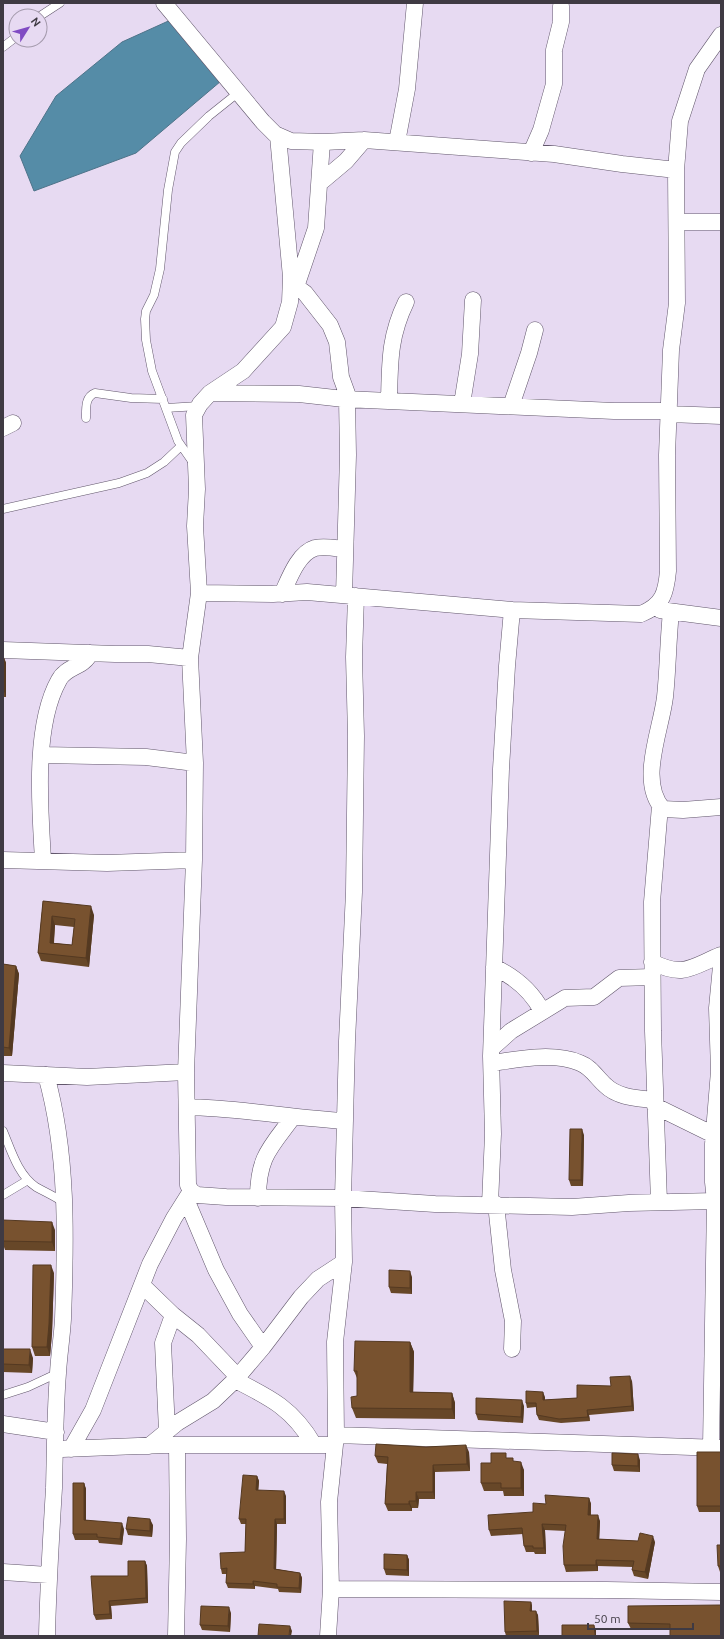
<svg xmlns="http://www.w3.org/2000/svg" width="724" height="1639" viewBox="0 0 724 1639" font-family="Ubuntu,sans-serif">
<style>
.water{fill:#558ca7;stroke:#4e7389}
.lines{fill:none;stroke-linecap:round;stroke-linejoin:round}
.service-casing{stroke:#61566b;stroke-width:9}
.minor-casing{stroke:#61566b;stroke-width:17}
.service{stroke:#fff;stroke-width:8}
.minor{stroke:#fff;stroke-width:16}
.wall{fill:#674728;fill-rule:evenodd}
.shaded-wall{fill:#543921}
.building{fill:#78522f;stroke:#543921;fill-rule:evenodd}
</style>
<rect width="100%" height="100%" fill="#e7daf2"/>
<path class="water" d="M175,18L221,81L136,153L34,191L20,156L56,96L122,42Z"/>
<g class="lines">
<defs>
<path id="service" d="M40,16L60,3
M3,47L16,37
M166,408L199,406
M86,418C86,408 85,397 95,393L131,398L163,399
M194,464L178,441L152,371L146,340L145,319L146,311L154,295L160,269L168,190L175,152L181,143L209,116L239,92
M3,509L119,483L147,473L164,462L181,446
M3,1131C11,1150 18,1175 36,1187C45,1192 54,1196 63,1202
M3,1195L28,1180
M3,1395L28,1387L58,1373"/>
<path id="minor" d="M164,3L263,122L275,134L291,141L324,142L364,140L554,154L622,164L676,170
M278,136L291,277L290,302L283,327L243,371L210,393L200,404L194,415L197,489L195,526L199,593L190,658L195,763L194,860L186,1072L188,1185L191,1191L197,1195L226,1197L343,1198L435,1204L572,1207L629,1203L715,1201
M397,142L407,89L415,3
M531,153L541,130L554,84V50L561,22V6
M321,182L346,161L364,140
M677,222H721
M291,283L305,293L330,325L337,342L341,377L349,399
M296,287L316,228L322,142
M210,393L299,394L344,399L614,411H669
M389,400C390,363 389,337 406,302
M462,404L470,354L473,300
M511,406L529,353L535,330
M669,414L721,416
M3,428L13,423
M199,593L273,594L307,592L512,610L641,614C663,605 666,593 668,571L667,455L671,350L677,303L676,170L680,121L697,69L721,35
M282,594C289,579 298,553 315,548C324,546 335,548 344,549
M344,595L348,455L347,399
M660,610L721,618
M671,612C668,640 668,669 665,697C661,731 638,781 663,809L683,810L721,807
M3,650L115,654H148L190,658
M42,755L146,757L195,763
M3,860L107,863L194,860
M43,860C40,808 33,726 59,680C66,666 84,668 90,653
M652,962C684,978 691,967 721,955
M494,967C515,977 531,990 542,1011
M492,1048L511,1031L565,998L594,997L619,978L652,977
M492,1063C519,1059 554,1052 580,1063C591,1067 597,1078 605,1085C618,1098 638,1098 654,1100
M3,1073L87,1077L186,1072
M46,1075C68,1153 66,1238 63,1319C62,1337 59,1355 58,1373C55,1411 55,1450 54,1488C51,1537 48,1586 47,1636
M655,1106L714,1135
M187,1107C240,1108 292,1118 345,1121
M258,1198C258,1157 270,1148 293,1117
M186,1199L216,1270L240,1314L263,1347
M659,1202L653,1031L652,902L660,806
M490,1204L493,1134L491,1056L501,769L507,666L512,610
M496,1204L503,1270L513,1321L512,1349
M142,1285L173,1315L198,1335L238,1377
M235,1380C271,1398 293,1409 314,1445
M3,1424L56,1432
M167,1431L163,1343L173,1315
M336,1435L721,1448
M149,1446L177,1423L213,1401L235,1380L263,1347L301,1297L318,1279L344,1262
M711,1447L715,1201L713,1182V1144L719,1071L717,1008L721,966
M62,1449L164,1445H335
M71,1449L93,1410L150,1264L174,1218L191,1191
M3,1572L48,1575
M331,1589L607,1590L721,1592
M176,1636L178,1539L177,1445
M328,1636L331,1589L329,1502L336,1435L335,1342L344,1262L343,1198L347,1041L354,892L356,736L354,657L356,596"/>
</defs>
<use href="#service" class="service-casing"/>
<use href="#minor" class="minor-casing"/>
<use href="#service" class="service"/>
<use href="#minor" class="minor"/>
</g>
<path class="wall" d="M3,655L6,663V697H3Z
M43,901L94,915L89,967L41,961L38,953ZM55,925L74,927L72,945L54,943Z
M3,964L16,966L19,974L12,1056H3Z
M584,1135L583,1186H571L569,1180Z
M3,1220L55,1230V1251L5,1250L3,1244Z
M54,1273L52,1333L50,1356H35L32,1347Z
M412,1277V1294L391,1293L389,1287Z
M410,1342L414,1352L413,1392L452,1393L455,1403V1419L356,1418L352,1408L357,1396V1378L354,1371Z
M3,1349L33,1358L32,1373L3,1372Z
M632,1381L634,1411L589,1415L590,1421L561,1423L539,1420L537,1415L536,1407L527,1408L526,1403L545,1397V1400L577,1398L611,1386Z
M524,1406L523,1423L478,1420L476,1414Z
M469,1452L470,1471L435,1472V1499H419L418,1508H412V1511H388L385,1504L387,1464L378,1463L375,1456Z
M721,1452V1512H699L697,1506Z
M508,1458L514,1462L524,1470V1496H504L503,1491H484L481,1483L491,1463Z
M640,1460V1472L614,1471L612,1465Z
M257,1476L259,1481L258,1490L286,1496V1524H277L276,1569L300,1573L302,1578L301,1593L279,1592L278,1589L255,1586V1589L228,1588L226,1583L227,1574H222L221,1569L245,1552L246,1524H241L239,1519Z
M84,1483L86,1489V1520L124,1529L122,1545L99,1543L98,1540H75L73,1534Z
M589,1498L591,1504V1515L600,1521L599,1539L655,1542L648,1579L634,1576L632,1570L633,1567L598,1566V1571L566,1572L564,1565L566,1531L545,1530L546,1554H535L534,1552H526L524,1546L523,1534L491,1536L489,1530L533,1512L546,1504Z
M153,1525L152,1537L128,1535L126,1529Z
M721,1545V1572H720L718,1566Z
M407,1555L409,1560V1576L386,1575L384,1569Z
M145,1561L147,1566L148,1603L111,1606L112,1619L96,1620L94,1615L128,1576Z
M531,1602L532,1606V1611L538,1615L539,1635L506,1636L505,1632Z
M721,1605L670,1630L631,1629L628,1623Z
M231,1613L230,1632L202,1630L200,1625Z"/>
<path class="shaded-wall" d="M3,655L6,663V697L3,688Z
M91,906L94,915L89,967L86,958Z
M52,916L55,925L53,951L50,943Z
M16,966L19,974L12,1056L9,1048Z
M582,1129L584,1135L583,1186L581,1180Z
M52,1222L55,1230V1251L52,1242Z
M51,1265L54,1273L52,1333L50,1356L47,1347Z
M410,1271L412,1277V1294L410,1288Z
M410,1342L414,1352L413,1402L410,1392Z
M30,1349L33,1358L32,1373L29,1365Z
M630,1376L632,1381L634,1411L632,1406Z
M543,1392L545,1397V1405L543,1400Z
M452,1393L455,1403V1419L452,1409Z
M522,1400L524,1406L523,1423L521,1417Z
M587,1410L589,1415L590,1421L588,1417Z
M466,1445L469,1452L470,1471L467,1464Z
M638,1454L640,1460V1472L638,1466Z
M521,1462L524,1470V1496L521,1488Z
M433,1465L435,1472V1499L433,1492Z
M257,1476L259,1481L258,1495L256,1490Z
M84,1483L86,1489V1525L84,1520Z
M284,1491L286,1496V1524L284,1519Z
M416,1492L419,1499L418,1508L416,1501Z
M589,1498L591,1504L590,1521L588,1515Z
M409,1501L412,1508V1511L409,1504Z
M598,1515L600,1521L599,1545L597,1539Z
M150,1519L153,1525L152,1537L150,1531Z
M275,1519L277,1524L276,1574L274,1569Z
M122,1523L124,1529L122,1545L120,1539Z
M542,1524L545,1530L546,1554L544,1548Z
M653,1536L655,1542L648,1579L645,1572Z
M407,1555L409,1560V1576L407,1570Z
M596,1560L598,1566V1571L596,1565Z
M145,1561L147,1566L148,1603L146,1598Z
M300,1573L302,1578L301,1593L299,1588Z
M253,1581L255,1586V1589L253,1584Z
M109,1601L111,1606L112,1619L110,1614Z
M531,1602L532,1606V1616L530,1611Z
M229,1607L231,1613L230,1632L228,1626Z
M536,1611L538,1615L539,1635L537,1631Z
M594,1625L596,1630V1636H595Z
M290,1626L292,1631L291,1636H289Z"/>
<path class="building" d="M43,901L91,906L86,958L38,953ZM52,916L75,919L72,945L50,943Z
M3,964L16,966L9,1048L3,1047Z
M570,1129H582L581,1180H569Z
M3,1220L52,1222V1242L3,1241Z
M33,1265H51L49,1324L47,1347H32Z
M389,1270L410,1271V1288L389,1287Z
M355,1341L410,1342V1392L452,1393V1409L352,1408L351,1397L357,1396V1371H354Z
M3,1349H30L29,1365L3,1364Z
M630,1376L632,1406L587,1410L588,1417L559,1419L537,1415L536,1403H526V1391L543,1392V1400L577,1398V1385L611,1386L610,1377Z
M476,1398L522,1400L521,1417L476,1414Z
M376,1444L426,1447L466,1445L467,1464L433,1465V1492H416V1501H409V1504H385L388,1457L375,1456Z
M697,1452H721V1506H697Z
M491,1453H506V1458H513V1461L521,1462V1488H501V1483H481V1463H491Z
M612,1453L638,1454V1466L612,1465Z
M243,1475L257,1476L256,1490L284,1491V1519H275L274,1569L300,1573L299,1588L277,1587V1584L253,1581V1584L226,1583L227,1568L221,1569L220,1553L245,1552L246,1519H239Z
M73,1483H84V1520L122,1523L120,1539L97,1537V1534H73Z
M545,1495L589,1498L588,1515H598L597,1539L638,1541L640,1533L653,1536L645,1572L632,1570L634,1561L596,1560V1565H564L563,1546L566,1525L542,1524L544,1548H533V1546H524L522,1528L489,1530L488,1515L533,1512V1503L546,1504Z
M128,1517L150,1519V1531L126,1529Z
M717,1545H721V1566H718Z
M384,1554L407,1555V1570L384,1569Z
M128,1561H145L146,1598L109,1601L110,1614L94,1615L91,1576H128Z
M504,1601L531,1602L530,1611H536L537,1631L505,1632Z
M721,1605V1636H670V1624L628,1623V1606Z
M201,1606L229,1607L228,1626L200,1625Z
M259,1624L290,1626L289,1636H258Z
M562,1625H594L595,1636H562Z"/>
<rect width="724" height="1639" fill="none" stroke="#3f3a43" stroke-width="8"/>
<g transform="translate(28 28) rotate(53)"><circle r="19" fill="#e7daf2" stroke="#a49aac"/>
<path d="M0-3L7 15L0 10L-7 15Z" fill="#804bc3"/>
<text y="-6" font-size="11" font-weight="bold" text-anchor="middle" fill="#3f3a43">N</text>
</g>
<path d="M588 1623v6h105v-6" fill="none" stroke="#3f3a43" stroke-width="2"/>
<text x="594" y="1623" font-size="12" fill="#3f3a43" stroke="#e7daf2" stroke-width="3" paint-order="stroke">50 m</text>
</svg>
